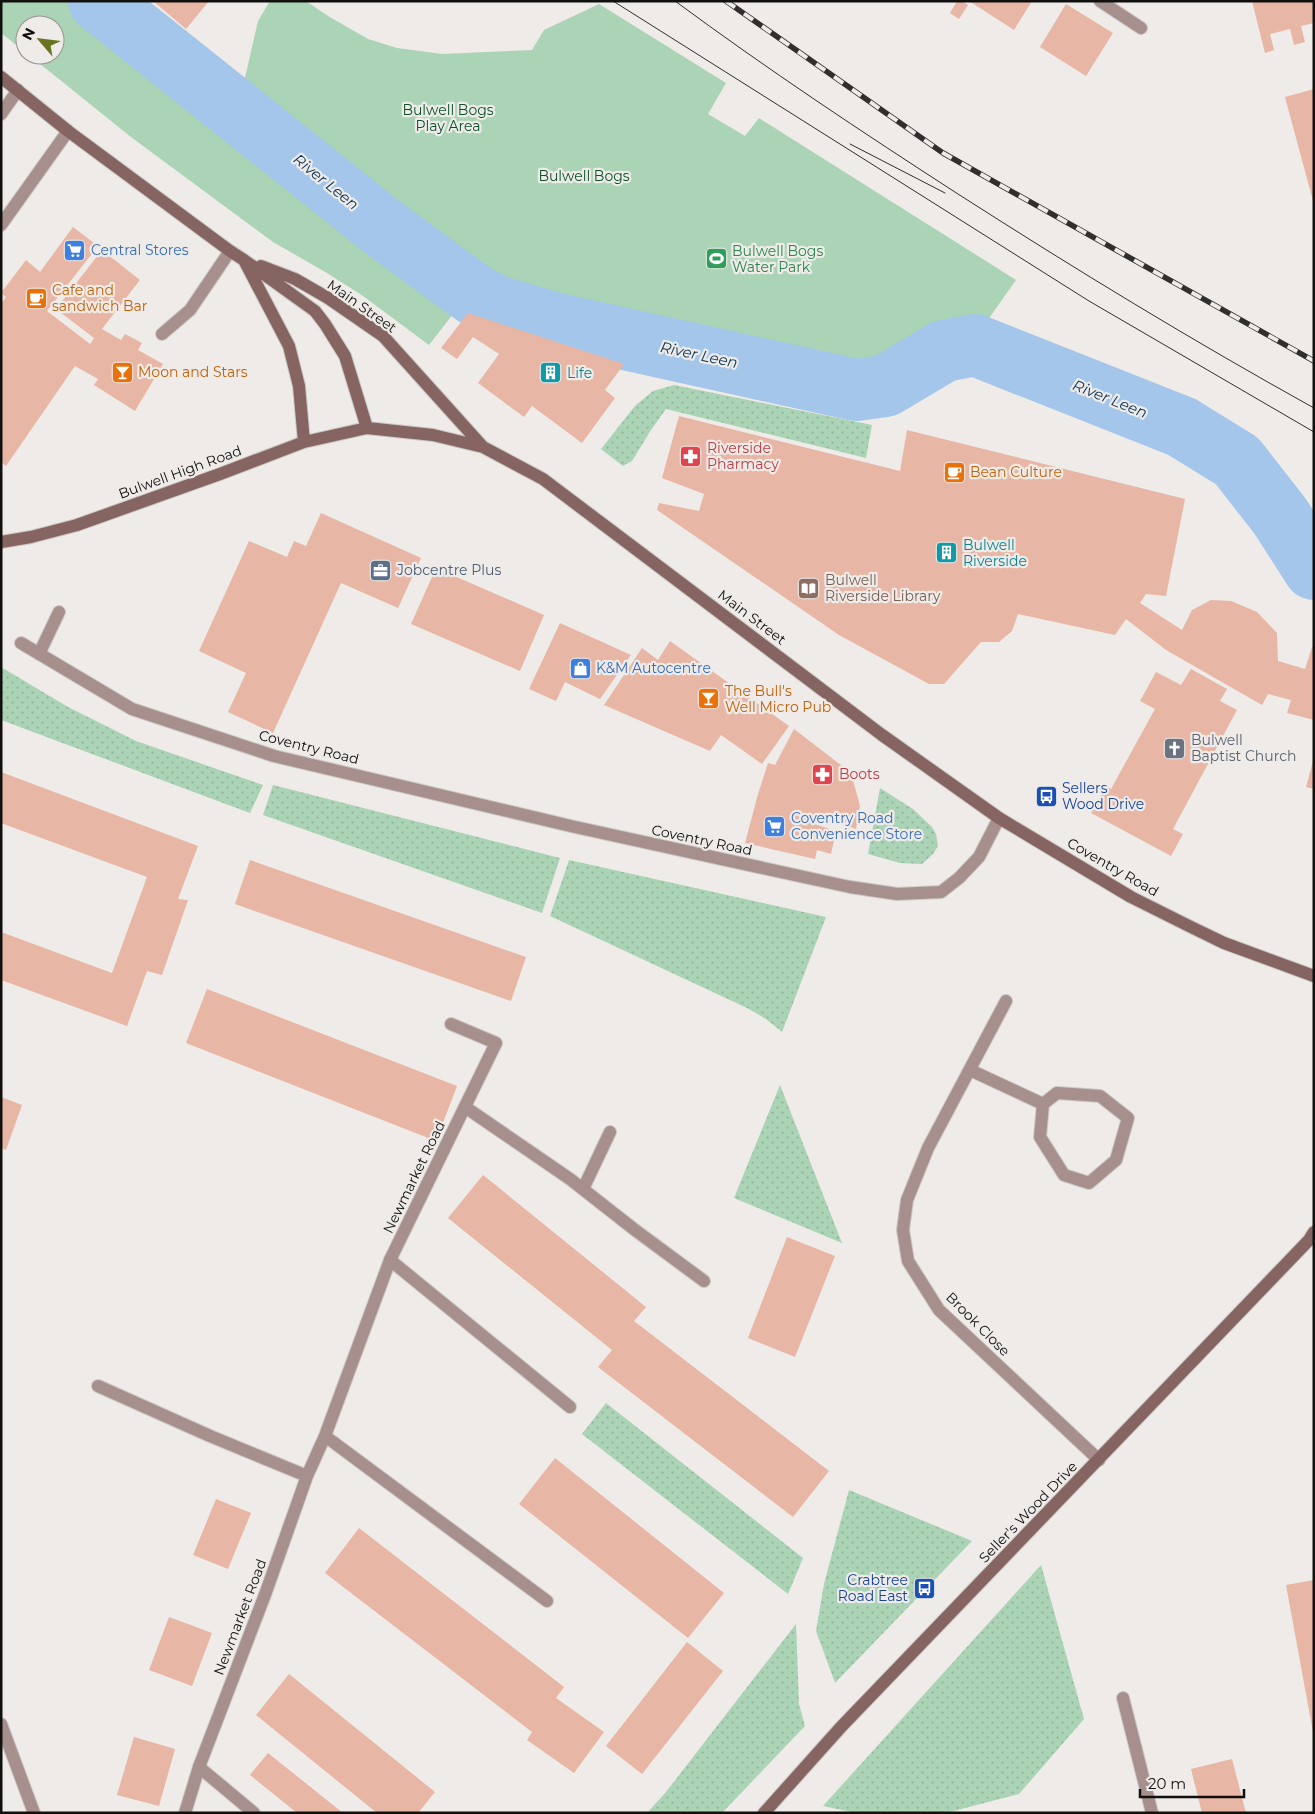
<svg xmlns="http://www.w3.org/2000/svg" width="1315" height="1814" viewBox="0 0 1315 1814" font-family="Montserrat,sans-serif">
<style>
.grass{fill:url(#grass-dots)}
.green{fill:#abd3b5}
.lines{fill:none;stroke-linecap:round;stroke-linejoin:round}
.river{stroke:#a3c6ea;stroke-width:62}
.building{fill:#e8b6a4}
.lane-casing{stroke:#cbc8c5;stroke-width:14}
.street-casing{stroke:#cbc8c5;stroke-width:14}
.secondary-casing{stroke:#cbc8c5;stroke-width:14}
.lane{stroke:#a78f8e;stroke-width:12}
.street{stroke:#a78f8e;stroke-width:12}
.secondary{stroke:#856462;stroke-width:12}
.tram{stroke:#302f2e;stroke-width:1}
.rail-casing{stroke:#302f2e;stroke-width:5.5}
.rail{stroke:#eeebe8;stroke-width:4;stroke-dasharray:11;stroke-linecap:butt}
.labels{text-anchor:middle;stroke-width:4.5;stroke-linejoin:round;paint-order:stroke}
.park-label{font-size:14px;fill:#0a512a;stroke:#eeebe8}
.shop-label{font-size:14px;fill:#366cbe;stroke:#eeebe8;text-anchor:start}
.leisure-label{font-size:14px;fill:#27864d;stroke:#eeebe8;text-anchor:start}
.food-label{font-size:14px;fill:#c56008;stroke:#eeebe8;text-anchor:start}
.street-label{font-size:14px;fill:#11100f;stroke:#eeebe8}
.culture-label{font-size:14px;fill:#0d838f;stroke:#eeebe8;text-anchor:start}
.health-label{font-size:14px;fill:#be3a42;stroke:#eeebe8;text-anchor:start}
.service-label{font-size:14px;fill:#4e5e75;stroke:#eeebe8;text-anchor:start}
.education-label{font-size:14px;fill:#785e54;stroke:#eeebe8;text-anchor:start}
.worship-label{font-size:14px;fill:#5b616d;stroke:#eeebe8;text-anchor:start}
.transit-label{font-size:14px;fill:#164399;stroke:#eeebe8;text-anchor:start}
.water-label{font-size:15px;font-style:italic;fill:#0a3355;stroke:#eeebe8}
</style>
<defs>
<pattern id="grass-dots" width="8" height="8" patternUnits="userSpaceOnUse" patternTransform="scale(1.25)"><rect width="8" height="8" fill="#abd3b5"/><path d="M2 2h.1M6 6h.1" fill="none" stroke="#92b49a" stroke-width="1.8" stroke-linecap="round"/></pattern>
</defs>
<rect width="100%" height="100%" fill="#eeebe8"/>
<path class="grass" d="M674,385L872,425L866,458L666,409L651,430L632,461L623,466L601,449L635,406L653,391Z
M1,667L68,707L136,741L263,785L250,813L1,720Z
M273,785L560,858L542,913L263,815Z
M880,788L913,809L932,827L936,834L938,846L933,854L922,864L900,863L868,854Z
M569,860L826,917L782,1032L766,1019L747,1008L550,916Z
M780,1085L842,1243L734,1198Z
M606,1403L803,1558L788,1594L582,1434Z
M849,1490L972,1541L835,1683L816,1631L824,1584Z
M1041,1565L1084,1719L1019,1794L946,1813H856L823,1806Z
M796,1624L799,1704L805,1726L722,1813H647L666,1792Z"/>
<path class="green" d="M1,1H80L316,195L460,305L429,345L363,296L327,273L273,242L131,137L29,55H55V25H25V52L1,33Z
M270,1H306L328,16L368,39L397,48L442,54L532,50L544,30L599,4L726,83L708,114L745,136L759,118L1016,280L980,331L936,337L904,352L833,365L558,310L487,287L241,95L258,21Z"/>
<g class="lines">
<path class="river" d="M99,1L381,226L475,295L496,306L557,324L856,390L885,386L944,351L975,345L1182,427L1237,461L1280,516L1314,569"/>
</g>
<path class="building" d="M153,1H209L186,29Z
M957,1H962L968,5L959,19L950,13Z
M969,1H1032L1014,30Z
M1252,1H1314V23L1301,26L1305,42L1294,45L1290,29L1270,34L1274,50L1265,53Z
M1066,4L1113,33L1086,76L1040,47Z
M1314,89V201H1313L1285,97Z
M73,227L98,246L47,311L90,344L94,338L56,309L102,250L140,280L102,329L121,340L125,334L142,343L138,350L163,364L135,411L94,385L98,379L75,366L6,466L1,462V304L6,297L1,293L26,260L40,272Z
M468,313L624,364L605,390L615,398L582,443L532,406L524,417L478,383L499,354L473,337L457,359L441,348Z
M679,416L900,471L907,430L1185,499L1166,596L1146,594L1140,603L1182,630L1192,610L1211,600L1231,601L1257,612L1277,633L1278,661L1305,669L1312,647H1314V720L1287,713L1291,700L1268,694L1262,705L1166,650L1126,619L1115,635L1018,614L1012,631L1006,636L999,642H981L944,684H929L839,635L657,510L659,503L699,511L704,494L662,478Z
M321,513L421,558L398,608L341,583L273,733L228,712L246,673L199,651L249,541L287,557L294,541L306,546Z
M436,568L544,615L520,671L411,624Z
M560,623L631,655L600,699L565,682L556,701L529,689Z
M670,641L789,726L762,764L721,735L710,751L604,705L642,648L658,660Z
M1191,669L1227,689L1220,701L1237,710L1173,829L1183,834L1171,856L1091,813L1106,786L1111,789L1155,709L1140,701L1156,672L1181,685Z
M794,729L846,769L853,780L860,806L856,829L813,814L811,823L836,831L831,854L817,850L815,859L745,843L758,794L768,763L775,765Z
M1313,761H1314V789L1306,787Z
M1,772L198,846L178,899L188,900L162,975L147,971L127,1026L1,980V932L112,973L147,877L1,823Z
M250,860L526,957L511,1001L235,904Z
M207,989L457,1086L436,1141L186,1043Z
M1,1097L22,1105L6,1150L1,1148Z
M483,1175L646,1307L634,1321L829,1471L793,1517L598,1367L612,1350L448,1218Z
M787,1237L835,1256L795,1357L748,1338Z
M555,1458L724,1593L688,1638L519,1504Z
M216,1499L251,1513L228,1569L193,1555Z
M359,1528L564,1687L556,1698L604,1732L574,1773L527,1740L532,1732L325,1573Z
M1314,1580V1732H1313L1286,1585Z
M169,1617L212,1633L192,1686L149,1670Z
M687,1642L723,1671L642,1774L606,1746Z
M289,1674L435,1792L418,1813H377L256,1715Z
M134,1737L175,1749L159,1806L117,1795Z
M268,1753L343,1813H297L250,1775Z
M1232,1759L1246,1813H1202L1191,1769Z"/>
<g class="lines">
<defs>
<path id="lane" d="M1,114L18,90
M1,225L68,131
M162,334L190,310L230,251
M390,1260L570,1407
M199,1767L254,1813"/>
<path id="street" d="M1100,1L1141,28
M21,643L132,709L274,756L575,827L850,887L897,894L941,892L959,878L979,857L999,818
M39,654L59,612
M1006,1001L928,1148L907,1200L903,1230L908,1261L939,1310L1099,1460
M970,1070L1043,1104
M1057,1093L1100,1096L1128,1118L1116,1160L1089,1183L1064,1175L1040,1137L1043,1104Z
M465,1107L570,1179L635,1230L704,1281
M583,1189L610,1132
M98,1386L210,1436L307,1476
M325,1436L547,1601
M1123,1698L1152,1813
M1,1724L34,1813
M185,1813L199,1767L266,1592L307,1476L325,1436L390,1260L496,1043L451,1024"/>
<path id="secondary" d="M1,77L68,131L230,251L244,260L315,311L325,324L345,356L367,428
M245,262L289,346L299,386L304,442
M261,266L295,279L328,298L383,336L483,447
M1,542L31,537L77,525L220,474L304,442L367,428L433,435L483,447L543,479L882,735L999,818L1131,897L1191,927L1224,943L1314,976
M764,1813L841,1727L1309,1240L1314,1232"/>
</defs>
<use href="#lane" class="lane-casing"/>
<use href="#street" class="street-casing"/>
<use href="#secondary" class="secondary-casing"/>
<use href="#lane" class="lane"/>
<use href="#street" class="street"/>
<use href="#secondary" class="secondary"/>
<path class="tram" d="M613,1L1089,301L1314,432
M675,1C767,69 862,132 958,194C1075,269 1193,341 1314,408
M850,144L945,193"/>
<defs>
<path id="rail" d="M726,1L943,153L1314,361"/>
</defs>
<use href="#rail" class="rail-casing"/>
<use href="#rail" class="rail"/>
</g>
<defs>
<symbol id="supermarket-square" viewBox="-11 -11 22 22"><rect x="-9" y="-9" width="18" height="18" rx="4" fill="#3f7fe0" stroke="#eeebe8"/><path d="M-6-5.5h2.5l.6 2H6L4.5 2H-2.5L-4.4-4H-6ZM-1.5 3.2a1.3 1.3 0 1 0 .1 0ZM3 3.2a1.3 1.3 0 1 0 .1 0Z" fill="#fff"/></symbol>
<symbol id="stadium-square" viewBox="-11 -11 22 22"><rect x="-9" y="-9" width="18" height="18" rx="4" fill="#2e9e5b" stroke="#eeebe8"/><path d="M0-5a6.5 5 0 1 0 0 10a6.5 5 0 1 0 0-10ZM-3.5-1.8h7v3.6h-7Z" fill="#fff"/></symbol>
<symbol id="cafe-square" viewBox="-11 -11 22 22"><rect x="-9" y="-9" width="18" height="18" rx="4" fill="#e8710a" stroke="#eeebe8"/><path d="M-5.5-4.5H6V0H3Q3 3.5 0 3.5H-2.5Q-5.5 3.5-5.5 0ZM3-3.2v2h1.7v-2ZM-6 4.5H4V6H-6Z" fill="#fff"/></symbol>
<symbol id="bar-square" viewBox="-11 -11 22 22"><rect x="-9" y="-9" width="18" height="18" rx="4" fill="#e8710a" stroke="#eeebe8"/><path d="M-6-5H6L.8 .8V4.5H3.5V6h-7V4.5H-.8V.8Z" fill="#fff"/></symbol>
<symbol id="building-square" viewBox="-11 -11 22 22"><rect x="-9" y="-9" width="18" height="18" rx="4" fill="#0f9aa8" stroke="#eeebe8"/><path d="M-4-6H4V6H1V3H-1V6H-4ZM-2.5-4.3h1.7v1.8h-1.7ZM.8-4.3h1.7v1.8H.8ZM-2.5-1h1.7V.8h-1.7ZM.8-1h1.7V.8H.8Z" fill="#fff"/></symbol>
<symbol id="pharmacy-square" viewBox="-11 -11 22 22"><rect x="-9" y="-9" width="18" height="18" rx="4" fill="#e0444e" stroke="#eeebe8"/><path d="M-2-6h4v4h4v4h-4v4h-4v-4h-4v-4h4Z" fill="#fff"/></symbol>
<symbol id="office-square" viewBox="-11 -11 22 22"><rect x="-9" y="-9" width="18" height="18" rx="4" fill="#5c6f8a" stroke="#eeebe8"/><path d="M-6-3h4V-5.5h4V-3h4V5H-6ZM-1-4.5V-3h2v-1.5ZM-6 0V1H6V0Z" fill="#fff"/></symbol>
<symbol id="library-square" viewBox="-11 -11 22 22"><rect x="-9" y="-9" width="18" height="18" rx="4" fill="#8d6e63" stroke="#eeebe8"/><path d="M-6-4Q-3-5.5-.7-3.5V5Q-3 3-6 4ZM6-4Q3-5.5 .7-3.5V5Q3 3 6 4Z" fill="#fff"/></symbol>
<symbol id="shop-square" viewBox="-11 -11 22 22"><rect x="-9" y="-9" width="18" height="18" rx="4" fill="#3f7fe0" stroke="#eeebe8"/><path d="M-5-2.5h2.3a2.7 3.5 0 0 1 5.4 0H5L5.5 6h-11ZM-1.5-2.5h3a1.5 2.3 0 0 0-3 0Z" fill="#fff"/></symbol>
<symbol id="church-square" viewBox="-11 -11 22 22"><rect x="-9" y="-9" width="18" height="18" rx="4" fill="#6b7280" stroke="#eeebe8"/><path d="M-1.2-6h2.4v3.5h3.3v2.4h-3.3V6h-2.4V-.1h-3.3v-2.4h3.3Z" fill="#fff"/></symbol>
<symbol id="bus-square" viewBox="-11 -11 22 22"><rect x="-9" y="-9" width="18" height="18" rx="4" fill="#1a4fb4" stroke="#eeebe8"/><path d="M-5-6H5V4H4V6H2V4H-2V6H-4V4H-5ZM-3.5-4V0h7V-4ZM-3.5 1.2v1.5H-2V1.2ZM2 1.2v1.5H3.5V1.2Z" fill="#fff"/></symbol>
</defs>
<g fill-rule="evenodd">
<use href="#supermarket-square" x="62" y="238" width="25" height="25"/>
<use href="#stadium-square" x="704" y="246" width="25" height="25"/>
<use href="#cafe-square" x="24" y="286" width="25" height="25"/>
<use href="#bar-square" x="110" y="360" width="25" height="25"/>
<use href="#building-square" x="538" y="360" width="25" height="25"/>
<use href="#pharmacy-square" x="678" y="444" width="25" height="25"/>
<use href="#cafe-square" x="942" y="460" width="25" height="25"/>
<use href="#building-square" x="934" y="540" width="25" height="25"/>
<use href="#office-square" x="368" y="558" width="25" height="25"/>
<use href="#library-square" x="796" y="576" width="25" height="25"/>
<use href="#shop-square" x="568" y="656" width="25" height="25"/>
<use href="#bar-square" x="696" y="686" width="25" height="25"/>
<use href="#church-square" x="1162" y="736" width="25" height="25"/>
<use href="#pharmacy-square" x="810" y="762" width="25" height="25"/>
<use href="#bus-square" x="1034" y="784" width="25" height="25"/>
<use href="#supermarket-square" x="762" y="814" width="25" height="25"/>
<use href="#bus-square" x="912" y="1576" width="25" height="25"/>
</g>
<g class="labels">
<g class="park-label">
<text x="448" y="115">Bulwell Bogs<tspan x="448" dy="16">Play Area</tspan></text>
<text x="584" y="181">Bulwell Bogs</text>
</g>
<g class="shop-label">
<text x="91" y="255">Central Stores</text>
<text x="596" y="673">K&amp;M Autocentre</text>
<text x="791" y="823">Coventry Road<tspan x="791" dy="16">Convenience Store</tspan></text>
</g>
<g class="leisure-label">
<text x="732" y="256">Bulwell Bogs<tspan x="732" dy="16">Water Park</tspan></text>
</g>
<g class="food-label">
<text x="52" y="295">Cafe and<tspan x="52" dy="16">sandwich Bar</tspan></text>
<text x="138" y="377">Moon and Stars</text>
<text x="970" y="477">Bean Culture</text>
<text x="725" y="696">The Bull's<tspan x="725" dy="16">Well Micro Pub</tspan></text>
</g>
<g class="street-label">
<text transform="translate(362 306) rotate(35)" y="5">Main Street</text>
<text transform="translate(180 472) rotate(-20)" y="5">Bulwell High Road</text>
<text transform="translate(752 617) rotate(37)" y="5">Main Street</text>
<text transform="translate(309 747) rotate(14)" y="5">Coventry Road</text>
<text transform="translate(702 840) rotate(12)" y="5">Coventry Road</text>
<text transform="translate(1113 867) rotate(30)" y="5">Coventry Road</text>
<text transform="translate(414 1177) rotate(-64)" y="5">Newmarket Road</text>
<text transform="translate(978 1324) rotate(45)" y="5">Brook Close</text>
<text transform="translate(1028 1512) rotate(-46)" y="5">Seller's Wood Drive</text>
<text transform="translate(240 1617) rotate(-69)" y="5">Newmarket Road</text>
</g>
<g class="culture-label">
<text x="567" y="378">Life</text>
<text x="963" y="550">Bulwell<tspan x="963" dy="16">Riverside</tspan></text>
</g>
<g class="health-label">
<text x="707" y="453">Riverside<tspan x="707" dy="16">Pharmacy</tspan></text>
<text x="839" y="779">Boots</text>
</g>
<g class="service-label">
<text x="397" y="575">Jobcentre Plus</text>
</g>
<g class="education-label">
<text x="825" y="585">Bulwell<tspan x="825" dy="16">Riverside Library</tspan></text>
</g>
<g class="worship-label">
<text x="1191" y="745">Bulwell<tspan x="1191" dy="16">Baptist Church</tspan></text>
</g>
<g class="transit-label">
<text x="1062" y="793">Sellers<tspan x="1062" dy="16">Wood Drive</tspan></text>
<text x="908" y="1585" text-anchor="end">Crabtree<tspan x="908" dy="16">Road East</tspan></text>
</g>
<g class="water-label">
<text transform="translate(326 182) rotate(39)" y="5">River Leen</text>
<text transform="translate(699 355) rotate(12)" y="5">River Leen</text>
<text transform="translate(1110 399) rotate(22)" y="5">River Leen</text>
</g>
</g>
<rect width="1315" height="1814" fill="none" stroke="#11100f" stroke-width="5"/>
<g transform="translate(40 40) rotate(298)"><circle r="24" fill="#eeebe8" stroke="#969391"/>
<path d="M0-4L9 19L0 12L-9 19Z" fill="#68741f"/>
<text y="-8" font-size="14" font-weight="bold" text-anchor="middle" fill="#11100f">N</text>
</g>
<path d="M1140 1789v8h104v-8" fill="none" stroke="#11100f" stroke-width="2.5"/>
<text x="1148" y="1789" font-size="15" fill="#11100f" stroke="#eeebe8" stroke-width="4" paint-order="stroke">20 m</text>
</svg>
